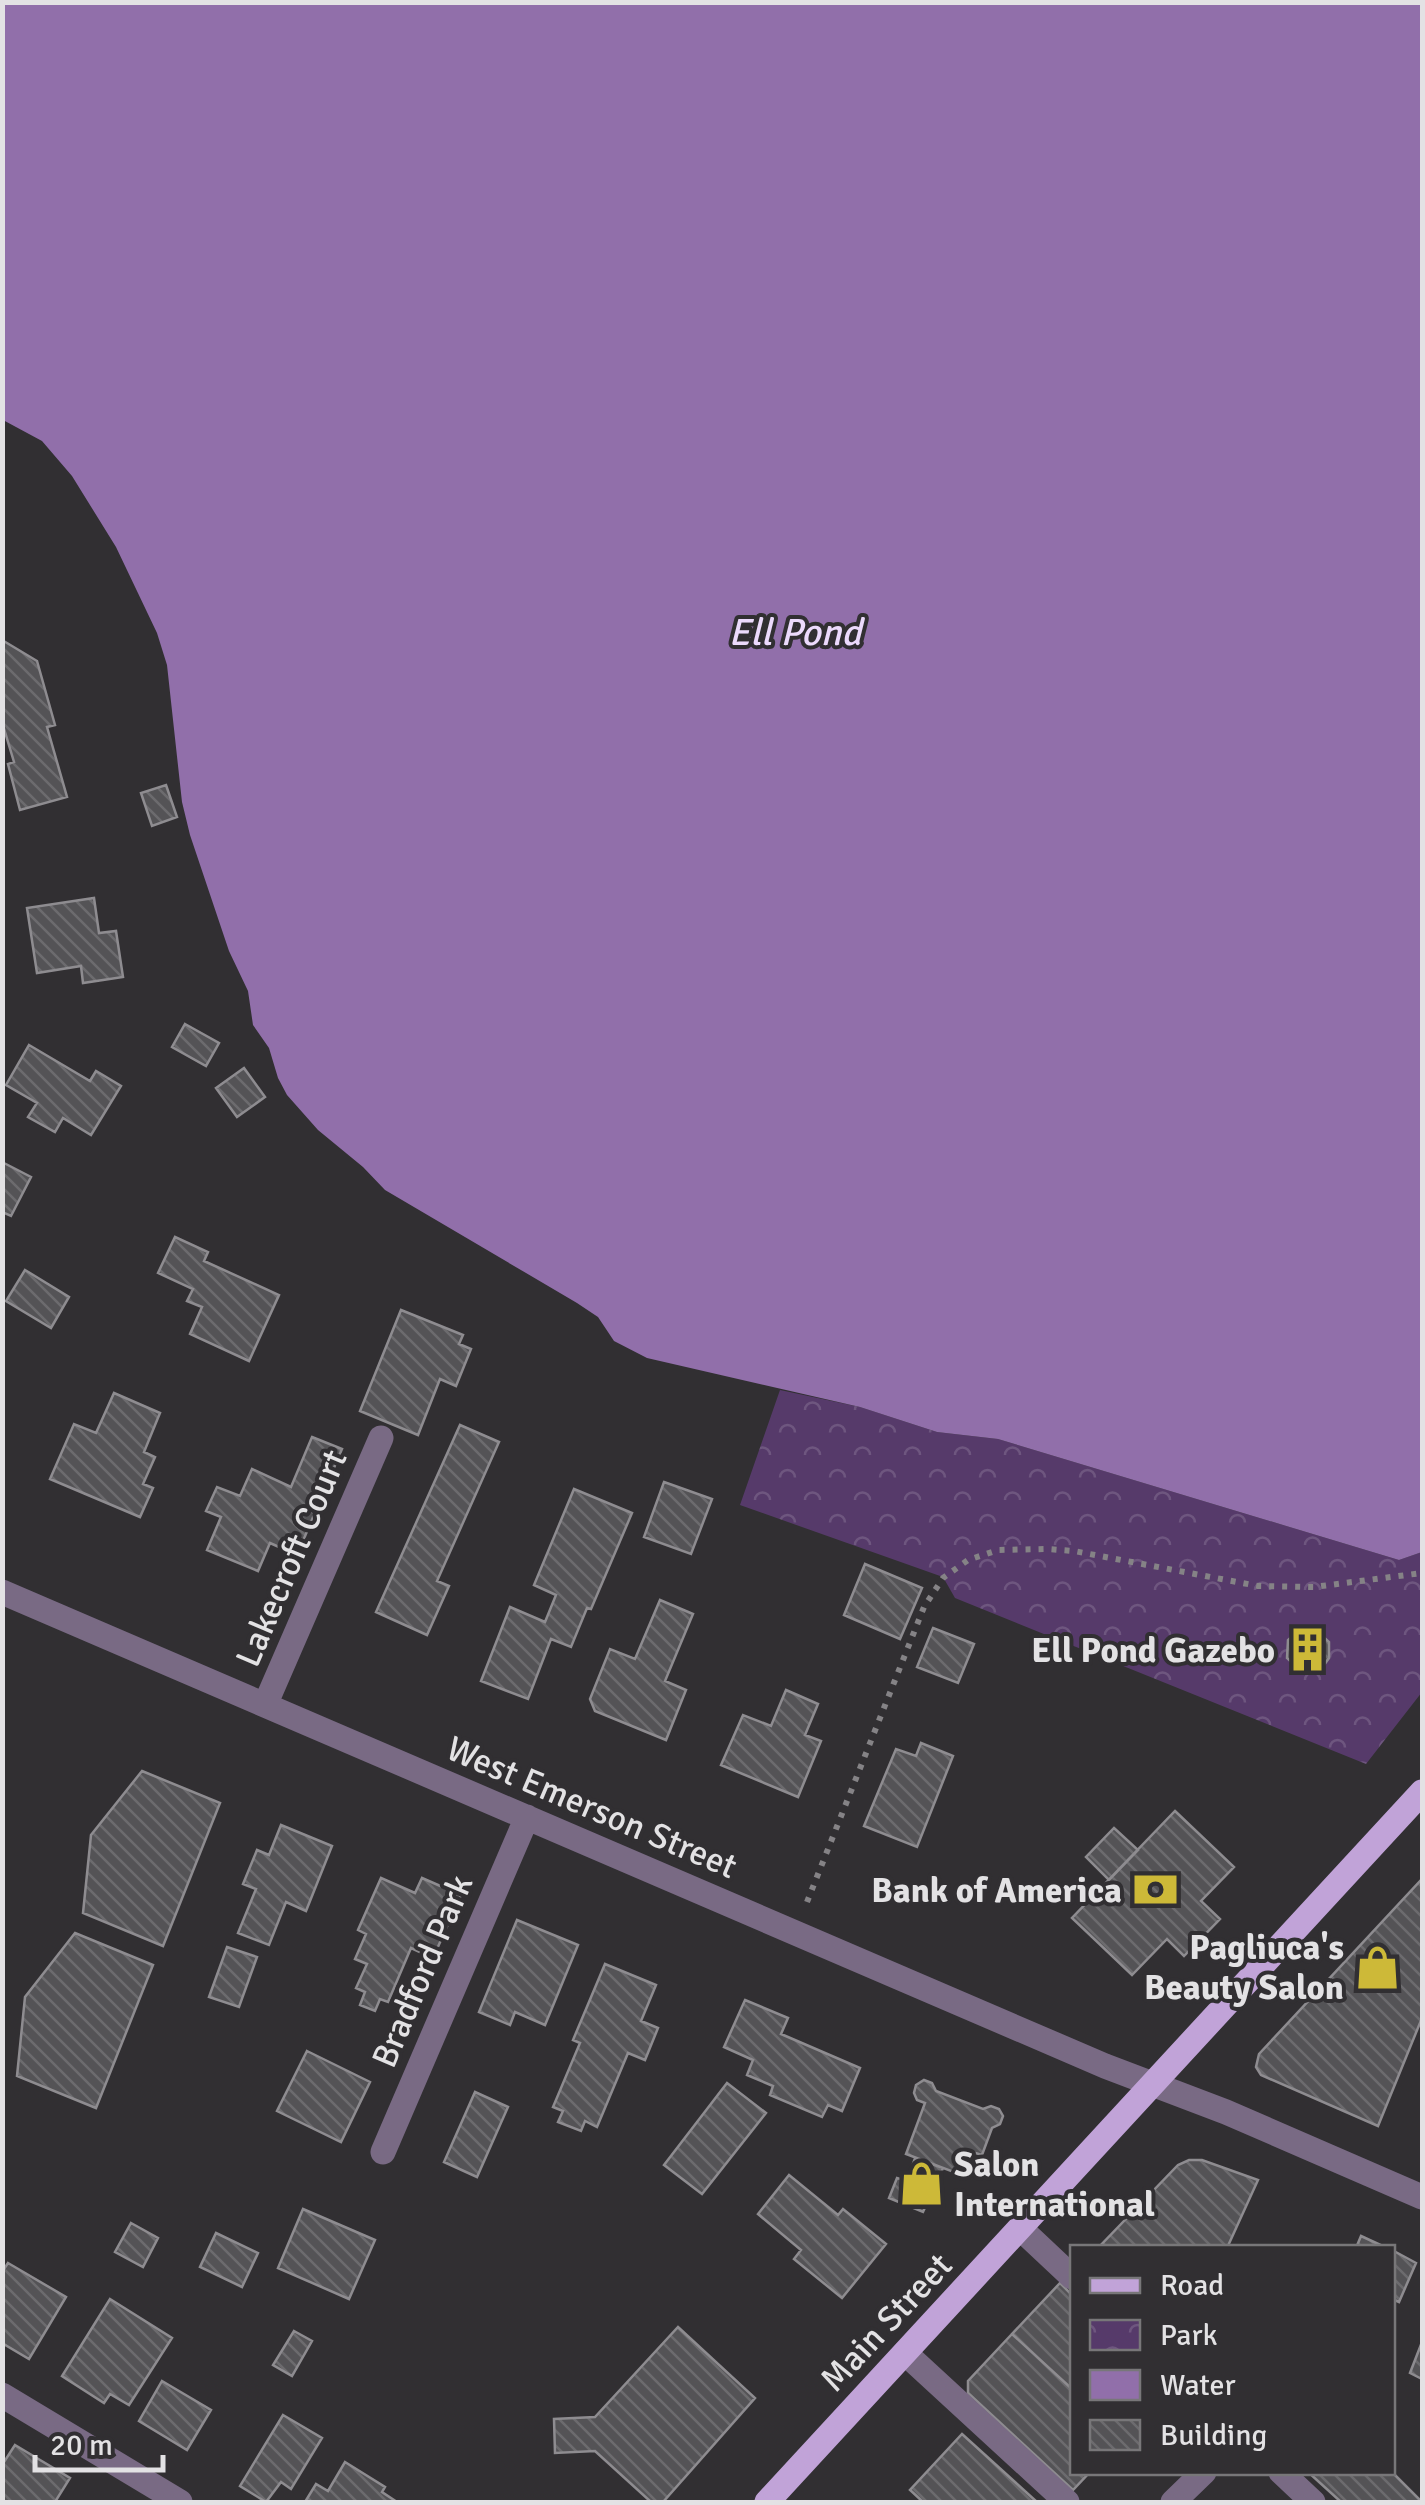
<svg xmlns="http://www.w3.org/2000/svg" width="1425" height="2505" viewBox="0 0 1425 2505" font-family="Signika,sans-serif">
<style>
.park{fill:url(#park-crowns)}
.water{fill:#916faa}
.building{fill:url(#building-back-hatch);stroke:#8e8c90;stroke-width:2.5}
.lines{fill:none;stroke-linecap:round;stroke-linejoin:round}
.path{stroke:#858386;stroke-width:6;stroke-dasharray:5 8;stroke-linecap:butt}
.minor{stroke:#796a84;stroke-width:25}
.major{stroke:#c1a3d8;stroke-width:25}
.labels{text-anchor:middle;stroke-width:8;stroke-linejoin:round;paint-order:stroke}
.street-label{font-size:35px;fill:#e3e2e4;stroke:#312f32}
.poi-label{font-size:35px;font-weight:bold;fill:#e3e2e4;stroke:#312f32;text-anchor:end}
.water-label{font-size:38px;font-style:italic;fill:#ecdafc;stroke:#312f32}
</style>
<defs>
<pattern id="park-crowns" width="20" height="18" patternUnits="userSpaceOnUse" patternTransform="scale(2.5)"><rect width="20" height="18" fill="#563a6a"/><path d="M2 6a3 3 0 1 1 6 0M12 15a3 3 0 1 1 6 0" fill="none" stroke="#6e567f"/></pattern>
<pattern id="building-back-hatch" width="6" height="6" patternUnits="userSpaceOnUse" patternTransform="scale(2.5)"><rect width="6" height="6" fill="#545356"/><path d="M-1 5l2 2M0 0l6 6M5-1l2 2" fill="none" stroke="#6c6b6e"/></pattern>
</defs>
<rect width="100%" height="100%" fill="#312f32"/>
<path class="park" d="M780,1390L860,1407L937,1432L998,1439L1399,1560L1422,1552V1692L1366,1764L955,1598L943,1577L740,1505Z"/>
<path class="water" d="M3,2L1422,3V1552L1399,1560L998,1439L937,1432L860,1407L647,1358L614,1341L598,1317L577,1303L385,1190L363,1167L318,1130L287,1095L278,1078L269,1048L253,1025L248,991L229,951L190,835L182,802L167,665L157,633L116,547L72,476L42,441L3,420Z"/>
<path class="building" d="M2,640L37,661L55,725L47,727L67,797L20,810L8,764L14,762L2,722Z
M166,785L177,817L152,826L141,793Z
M94,898L99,933L116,931L123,977L83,983L81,966L37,973L27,908Z
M185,1024L219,1043L206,1066L172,1047Z
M29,1045L90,1081L96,1071L121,1086L91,1135L63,1118L55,1132L28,1117L37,1103L6,1085Z
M244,1068L265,1097L237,1117L216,1088Z
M2,1162L31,1177L11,1216L2,1212Z
M175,1237L208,1252L204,1261L279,1295L249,1361L190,1334L202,1307L187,1301L193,1289L158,1273Z
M25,1270L69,1297L51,1328L6,1301Z
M401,1310L463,1335L459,1344L471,1349L456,1386L440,1379L418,1435L360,1411Z
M114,1393L160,1413L144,1452L155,1457L143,1484L153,1488L140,1517L50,1479L74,1424L96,1433Z
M460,1425L499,1442L437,1581L449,1586L427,1635L376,1612Z
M312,1437L342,1449L297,1555L270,1543L258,1571L207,1550L221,1517L206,1511L217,1487L240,1496L252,1469L291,1487Z
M664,1482L712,1499L691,1554L644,1537Z
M574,1489L632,1513L591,1609L587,1608L571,1647L551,1639L528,1699L481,1681L510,1607L545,1622L556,1595L534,1585Z
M865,1564L922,1588L900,1639L844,1615Z
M660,1600L693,1614L665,1681L686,1690L666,1740L595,1711L590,1699L610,1649L635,1659Z
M933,1628L974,1644L958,1683L917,1667Z
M1299,1630L1317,1631L1329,1642V1658L1319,1672L1300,1670L1287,1658L1288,1640Z
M786,1690L818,1704L805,1735L821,1741L798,1797L721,1765L743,1715L771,1726Z
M921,1743L953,1756L917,1847L864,1826L896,1749L916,1756Z
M142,1771L220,1803L163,1946L83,1913L91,1835Z
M1175,1811L1234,1867L1201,1901L1220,1919L1184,1956L1167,1939L1132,1975L1072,1918Z
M281,1825L332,1846L306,1911L286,1902L269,1945L238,1933L256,1889L243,1884L257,1850L269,1855Z
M1114,1828L1138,1850L1109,1880L1086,1857Z
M381,1878L415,1893L422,1878L461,1895L433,1958L411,1948L388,2002L380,1999L375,2011L360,2005L365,1992L356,1988L367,1964L355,1959L366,1934L358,1930Z
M1422,1879V2018L1378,2126L1261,2075L1256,2067L1259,2054Z
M517,1920L578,1945L545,2025L515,2012L510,2025L479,2012Z
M75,1933L153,1965L96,2108L17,2076L25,1997Z
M227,1947L257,1957L239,2007L209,1997Z
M605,1964L656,1985L641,2021L658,2028L645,2060L628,2053L597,2127L585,2121L581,2131L558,2122L563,2111L553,2107L580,2043L573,2040Z
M745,2000L788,2018L781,2034L860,2068L842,2111L828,2105L822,2117L770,2095L773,2086L747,2075L753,2060L724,2047Z
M307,2051L370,2082L341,2142L277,2111Z
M924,2080L932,2083L936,2091L983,2109L991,2106L999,2109L1003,2116L1000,2124L992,2128L982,2155L969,2151L959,2174L906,2154L925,2103L917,2100L914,2093L916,2085Z
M727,2083L766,2113L702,2194L664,2165Z
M475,2092L508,2107L477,2177L444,2162Z
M915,2158L943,2168L923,2212L889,2198L897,2178L907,2181Z
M1189,2160H1202L1258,2180L1227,2248H1098L1178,2165Z
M789,2175L838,2215L843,2209L886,2244L842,2298L794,2259L801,2250L758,2214Z
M303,2209L375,2240L349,2299L278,2268Z
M131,2223L158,2238L143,2267L115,2252Z
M216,2233L258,2253L242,2287L200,2267Z
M1361,2236L1387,2248H1356Z
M1392,2250L1416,2263L1399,2302L1392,2299Z
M8,2263L66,2297L29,2359L2,2343V2272Z
M1060,2283L1072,2295V2389L1012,2334Z
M110,2299L172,2338L129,2405L110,2394L104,2403L62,2376Z
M678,2327L755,2398L663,2502H651L595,2451L555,2453L554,2419L595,2417Z
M294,2331L312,2341L292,2376L273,2365Z
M1012,2334L1072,2389V2472H1090L1073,2490L968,2393V2381Z
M1422,2342V2379L1410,2373Z
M162,2381L211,2410L187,2450L139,2421Z
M283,2415L322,2438L291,2489L281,2482L266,2502L240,2486Z
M962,2434L1037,2502H923L910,2490Z
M15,2445L70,2478L55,2502H2V2465Z
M345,2462L385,2487L382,2492L397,2502H305L316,2484L328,2491Z
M1308,2472H1392L1422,2502H1341Z"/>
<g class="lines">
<path class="path" d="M807,1902L924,1607L943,1578L968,1560L998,1550L1048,1549L1074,1551L1258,1586L1314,1587L1422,1573"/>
<path class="minor" d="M2,1592L1105,2066L1226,2112L1422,2197
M265,1705L381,1438
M383,2152L527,1817
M1021,2229L1072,2277
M905,2353L1067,2502
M2,2395L180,2502
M1281,2472L1313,2502
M1173,2502L1204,2472"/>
<path class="major" d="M767,2502L1422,1792"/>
</g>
<defs>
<symbol id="building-bare" viewBox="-9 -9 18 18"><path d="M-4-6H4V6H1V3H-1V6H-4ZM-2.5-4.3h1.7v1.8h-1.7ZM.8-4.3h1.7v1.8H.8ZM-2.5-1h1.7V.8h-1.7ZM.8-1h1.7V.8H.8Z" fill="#cdb938" stroke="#312f32" stroke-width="2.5" paint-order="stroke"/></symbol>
<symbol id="bank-bare" viewBox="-9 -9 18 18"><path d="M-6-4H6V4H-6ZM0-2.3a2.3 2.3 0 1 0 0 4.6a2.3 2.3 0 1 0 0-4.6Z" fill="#cdb938" stroke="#312f32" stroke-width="2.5" paint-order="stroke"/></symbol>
<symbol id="shop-bare" viewBox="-9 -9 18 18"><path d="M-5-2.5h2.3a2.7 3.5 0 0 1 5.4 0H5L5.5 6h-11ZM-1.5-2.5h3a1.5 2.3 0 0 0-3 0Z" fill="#cdb938" stroke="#312f32" stroke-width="2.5" paint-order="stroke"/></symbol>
</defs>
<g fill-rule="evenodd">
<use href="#building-bare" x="1276" y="1618" width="63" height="63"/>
<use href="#bank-bare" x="1124" y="1858" width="63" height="63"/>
<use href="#shop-bare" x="1346" y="1936" width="63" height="63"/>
<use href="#shop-bare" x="890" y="2152" width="63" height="63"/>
</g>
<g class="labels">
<g class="street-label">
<text transform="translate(291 1558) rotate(-67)" y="12">Lakecroft Court</text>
<text transform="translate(592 1807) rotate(23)" y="12">West Emerson Street</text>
<text transform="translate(422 1971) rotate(-67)" y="12">Bradford Park</text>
<text transform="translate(886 2322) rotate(-47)" y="12">Main Street</text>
</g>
<g class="poi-label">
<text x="1275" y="1662">Ell Pond Gazebo</text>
<text x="1122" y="1902">Bank of America</text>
<text x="1344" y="1959">Pagliuca's<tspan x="1344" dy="40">Beauty Salon</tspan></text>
<text x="954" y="2176" text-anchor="start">Salon<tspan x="954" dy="40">International</tspan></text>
</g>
<g class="water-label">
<text x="795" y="645">Ell Pond</text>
</g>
</g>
<rect width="1425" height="2505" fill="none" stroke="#e3e2e4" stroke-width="10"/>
<rect x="1070" y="2245" width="325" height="230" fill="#312f32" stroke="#787779" stroke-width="2.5"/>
<rect x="1090" y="2278" width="50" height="15" fill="#c1a3d8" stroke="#787779" stroke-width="2.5"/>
<text x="1160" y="2295" font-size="30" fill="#e3e2e4">Road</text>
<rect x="1090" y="2320" width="50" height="30" fill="url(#park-crowns)" stroke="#787779" stroke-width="2.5"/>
<text x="1160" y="2345" font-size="30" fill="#e3e2e4">Park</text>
<rect x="1090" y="2370" width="50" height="30" fill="#916faa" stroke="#787779" stroke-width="2.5"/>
<text x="1160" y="2395" font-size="30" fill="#e3e2e4">Water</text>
<rect x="1090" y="2420" width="50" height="30" fill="url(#building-back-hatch)" stroke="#787779" stroke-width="2.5"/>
<text x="1160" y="2445" font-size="30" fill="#e3e2e4">Building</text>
<path d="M35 2455v15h128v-15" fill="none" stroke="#e3e2e4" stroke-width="5"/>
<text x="50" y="2455" font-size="30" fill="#e3e2e4" stroke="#312f32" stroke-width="8" paint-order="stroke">20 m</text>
</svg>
